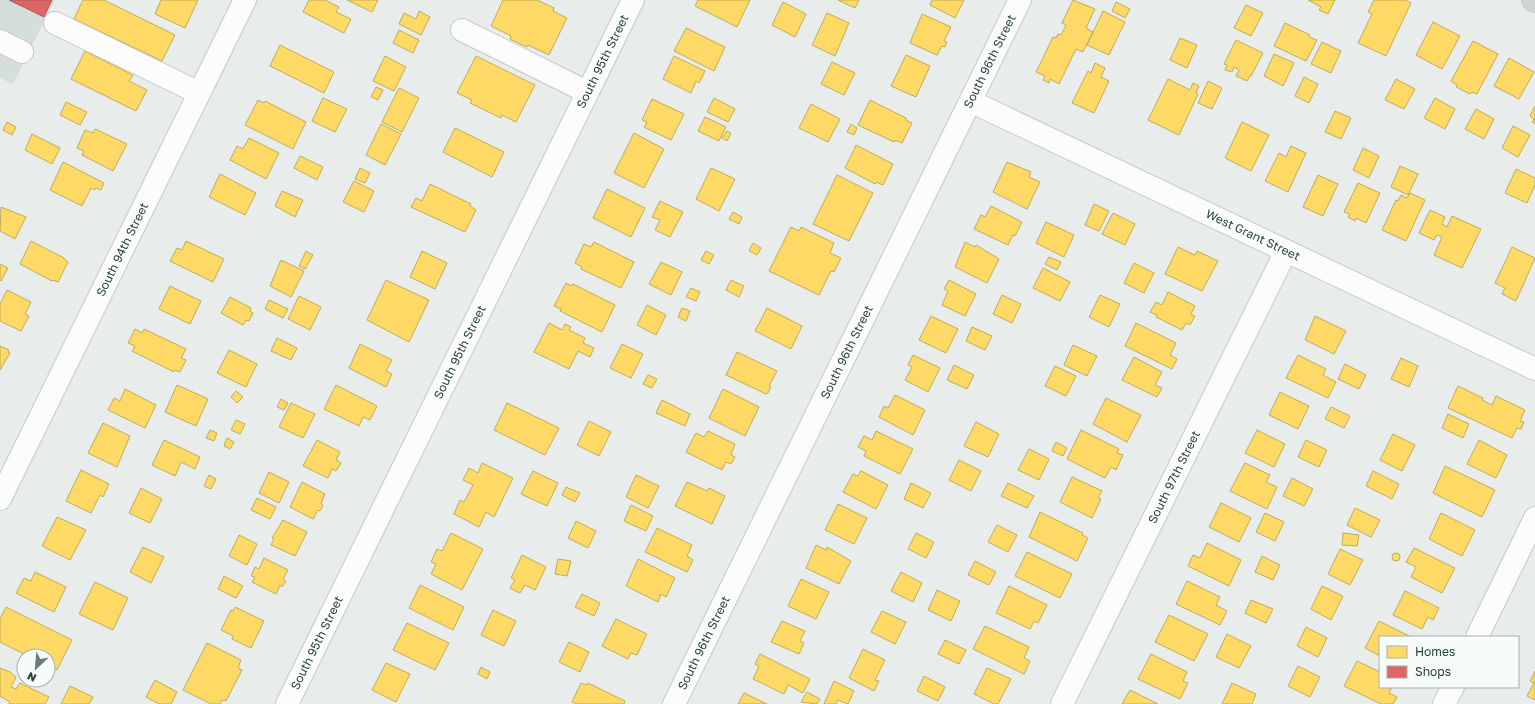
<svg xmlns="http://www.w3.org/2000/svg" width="1535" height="704" viewBox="0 0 1535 704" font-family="'Golos Text',sans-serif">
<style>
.built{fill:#d6dedb}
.homes{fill:#ffd966;stroke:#bdac59}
.shops{fill:#e06666;stroke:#a85b59}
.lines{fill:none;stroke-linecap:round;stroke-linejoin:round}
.minor-casing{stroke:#c5cac8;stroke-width:24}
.major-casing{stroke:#c3ccc9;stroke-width:24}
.minor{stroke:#fcfcfc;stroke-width:22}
.major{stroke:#cfd7d5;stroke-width:22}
.labels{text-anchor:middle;stroke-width:4;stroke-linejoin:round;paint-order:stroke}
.street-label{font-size:12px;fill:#24423a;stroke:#f7fbf9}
</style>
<rect width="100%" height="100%" fill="#e8edeb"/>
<path class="built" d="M0,0H55L13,84L0,78Z"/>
<path class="homes" d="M83,0H104L175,35L162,61L74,19Z
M161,0H198L185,28L155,14Z
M309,0H325L339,7L336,12L351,19L344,33L303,12Z
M347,0H378L372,12Z
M503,0H537L554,8L553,11L567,18L549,55L528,45L527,47L510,39L511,36L491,26Z
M698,0H750L737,27L695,6Z
M838,0H859L855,8Z
M932,0H964L955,18L930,5Z
M1073,0L1095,9L1086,28L1093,32L1083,52L1076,49L1059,84L1050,79L1049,83L1043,80L1045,76L1036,72L1053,37L1056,38L1058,34L1061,35L1066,25L1062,23Z
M1308,0H1335L1328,14L1319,10L1321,7Z
M1374,0H1405L1411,3L1386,56L1358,43L1372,14L1368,12Z
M783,2L806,14L795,37L772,25Z
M1116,2L1130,9L1125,18L1112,11Z
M1246,5L1263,13L1251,36L1234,28Z
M419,11L430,17L421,35L399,24L404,13L416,19Z
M1103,11L1125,22L1109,55L1087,45Z
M827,13L849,23L835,56L812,45Z
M922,14L951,27L944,41L947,42L945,47L942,46L937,55L910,43Z
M1433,22L1460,36L1442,69L1416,55Z
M1285,23L1310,35L1309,37L1317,40L1306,61L1274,46Z
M686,28L725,47L714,71L674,51Z
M399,30L419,40L413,53L393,43Z
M1180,38L1197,45L1187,68L1170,60Z
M1236,40L1263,53L1251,76H1250L1247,81L1236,76L1239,70L1234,67L1232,72L1225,70L1227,65L1224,64Z
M1473,41L1498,54L1477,94L1472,92L1470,94L1456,87L1457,85L1451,81Z
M1322,42L1341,51L1331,73L1311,64Z
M280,45L334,72L324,93L270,66Z
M85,51L133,75L129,81L147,90L136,111L71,79Z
M1274,54L1294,63L1283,86L1264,76Z
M906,55L930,66L916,97L891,86Z
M385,56L406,67L394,91L373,81Z
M476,56L535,85L516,122L502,115L501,118L470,103L472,100L457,93Z
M674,56L705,71L699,83L696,81L691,93L663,79Z
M1509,58L1534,72L1519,99L1494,86Z
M832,62L855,73L844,95L821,84Z
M1095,63L1105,68L1101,77L1109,81L1094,113L1072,103L1088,71L1091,73Z
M1304,77L1318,84L1309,103L1295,96Z
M1168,79L1190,90L1193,83L1199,86L1196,93L1198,94L1179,135L1148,120Z
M1396,79L1415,89L1404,109L1385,100Z
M1208,81L1222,88L1212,109L1198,103Z
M376,87L383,90L378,100L371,97Z
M399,88L419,98L402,132L382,122Z
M323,98L347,109L335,132L312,121Z
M714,98L735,109L728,122L707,112Z
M1435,98L1455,109L1445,129L1424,118Z
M652,99L684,114L671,140L644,127L647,122L642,120Z
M258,100L264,103L265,101L306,122L293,149L245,125Z
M870,100L906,118V120L912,123L902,143L895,140L894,142L858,125Z
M66,102L87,112L80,125L60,115Z
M811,104L840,119L828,142L799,128Z
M1535,106V124L1532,122L1534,119L1530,116Z
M1476,109L1494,119L1484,139L1465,129Z
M1335,111L1351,118L1341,139L1325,132Z
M705,117L726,127L719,141L698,131Z
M7,122L16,127L12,135L3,130Z
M1242,122L1269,135L1251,171L1225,158Z
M381,124L401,134L385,165L366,155Z
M851,124L857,128L854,135L847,132Z
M1513,126L1530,135L1518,157L1502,148Z
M455,128L504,152L492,177L443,152Z
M95,129L127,144L113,171L82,155L84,151L77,148L85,130L93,133Z
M727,131L731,133L727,141L722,138Z
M634,133L664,149L644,188L614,173Z
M32,134L60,148L52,164L25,150Z
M249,138L279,153L266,179L230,160L237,146L243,149Z
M856,145L893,164L883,185L876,182L875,184L845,168Z
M1291,146L1306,153L1288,192L1265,181L1279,153L1286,157Z
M1363,148L1379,156L1369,178L1353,170Z
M300,156L323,167L317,180L294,168Z
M63,162L104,183L101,190L96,188L95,190L91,188L82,206L50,190Z
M1007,162L1031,172L1029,177L1040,182L1027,209L993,192Z
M1400,166L1418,174L1408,195L1391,187Z
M360,168L370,173L365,183L355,179Z
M711,168L735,179L719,211L696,199Z
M1516,169L1535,178V185L1527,203L1505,193Z
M220,174L256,193L245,215L209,197Z
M837,175L873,193L849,241L813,224Z
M1318,175L1338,184L1323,216L1303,207Z
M354,181L374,191L364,212L343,202Z
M1358,183L1380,193L1366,223L1356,218L1355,221L1348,217L1350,214L1344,212Z
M430,184L471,204L470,206L476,210L465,232L411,207L416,198L422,201Z
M607,189L645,208L631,237L593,218Z
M282,191L303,200L295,217L275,206Z
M1410,193L1425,200L1406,241L1382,230L1396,200L1398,201L1401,195L1407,198Z
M660,201L683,212L670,237L655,230L660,220L652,217Z
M1094,204L1109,211L1099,231L1085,225Z
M991,206L1022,222L1015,236L1013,235L1008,245L974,229L981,215L985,217Z
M1,207L26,217L15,239L0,231Z
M1430,210L1445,217L1442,224L1447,227L1452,216L1481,229L1462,268L1434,255L1442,237L1437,235L1434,240L1419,233Z
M733,212L742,217L739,224L729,219Z
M1113,213L1135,224L1125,245L1102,234Z
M1046,222L1074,235L1064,257L1036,243Z
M791,227L799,231L801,227L834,243L830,253L841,258L834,272L831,271L819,295L769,271Z
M31,241L64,258V259L68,262L58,282L53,280L52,281L20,264Z
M186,241L224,259L213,282L170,261L177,248L182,250Z
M594,242L634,262L621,288L581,269L582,267L575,263L584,244L591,247Z
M965,242L975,247L976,245L999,259L987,283L955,267Z
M753,243L761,248L757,255L749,251Z
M1178,247L1195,255L1197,251L1218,261L1202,291L1165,274Z
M1512,247L1535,258L1516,301L1502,294L1505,288L1495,283Z
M306,251L313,255L305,269L299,266Z
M422,251L447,263L435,289L410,277Z
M706,251L714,255L709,264L701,260Z
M1049,257L1061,262L1057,270L1045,264Z
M281,260L304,271L291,297L270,286Z
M661,262L682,272L671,295L649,284Z
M1134,263L1154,273L1144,293L1124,283Z
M0,264L8,268L1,281L0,280Z
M1043,268L1070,282L1060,301L1033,288Z
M386,280L429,300L409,342L367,320Z
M731,280L744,286L739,297L726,290Z
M949,280L976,294L965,316L942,305L948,291L944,289Z
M566,283L572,286L573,284L615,305L602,332L560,311L561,309L554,306Z
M170,286L201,301L190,324L159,309Z
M691,288L700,292L696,301L686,297Z
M7,290L31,302L25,314L29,316L21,331L0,321V304Z
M1168,292L1195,306L1191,314L1195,316L1190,325L1186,323L1182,330L1156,317L1157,315L1150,312L1156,302L1162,305Z
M1002,295L1021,304L1012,323L993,314Z
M1100,295L1120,304L1109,327L1089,317Z
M299,296L321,307L310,330L288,319Z
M230,297L251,308L250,311L253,313L249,321L246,320L243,325L221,313Z
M269,300L288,309L283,318L265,309Z
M647,305L666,315L656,335L637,325Z
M682,308L690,311L686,321L678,317Z
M767,308L802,326L791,349L755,331Z
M931,316L958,329L946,353L919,340Z
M1315,316L1346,331L1334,354L1305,340Z
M549,323L562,330L565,324L571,327L569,330L585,338L583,343L594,348L590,357L578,351L569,369L534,352Z
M1136,323L1176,343L1170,355L1177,359L1172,369L1125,346Z
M972,327L992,336L985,350L966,341Z
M135,329L142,333L144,329L186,349L181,358L186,360L180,372L175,370L174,372L132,351L135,346L128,343Z
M277,338L297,348L291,360L271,351Z
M360,344L392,360L386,371L392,374L386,387L349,368Z
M622,344L643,354L631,378L610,368Z
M1073,345L1097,356L1087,376L1064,365Z
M0,346L9,350L8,352L10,353L0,370Z
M229,350L257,364L246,387L217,373Z
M737,352L777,371L769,386L771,387L768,393L766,394L726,375Z
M913,355L940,368L928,392L905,380L912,367L908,365Z
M1298,355L1326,369L1323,375L1336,382L1328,398L1286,378Z
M1134,357L1162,372L1155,385L1162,388L1157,397L1122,380Z
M1401,358L1418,366L1409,387L1391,379Z
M1345,364L1366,375L1359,389L1338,379Z
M954,365L974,375L967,389L947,380Z
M1055,366L1076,376L1066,396L1045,386Z
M648,375L657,379L652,388L643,384Z
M177,385L208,399L196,426L165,412Z
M336,385L377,406L370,420L363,417L359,426L324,409Z
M1458,386L1483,398L1482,400L1492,405L1496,396L1525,410L1520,421L1524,422L1521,429L1517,428L1512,438L1448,408Z
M125,389L156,405L145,428L108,410L114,398L120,401Z
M723,389L759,407L745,436L709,418Z
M236,391L243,397L237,403L231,397Z
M1280,392L1309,406L1298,429L1269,415Z
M895,395L925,410L913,435L879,417L884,406L888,408Z
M1106,398L1141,415L1127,442L1093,424Z
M281,399L288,403L284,410L277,407Z
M662,400L690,414L685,426L656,413Z
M291,403L315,414L303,438L279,427Z
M507,403L559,428L545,455L494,430Z
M1331,407L1350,416L1344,428L1325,419Z
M1448,414L1469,424L1463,438L1442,428Z
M236,420L245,424L240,434L231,430Z
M589,421L611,432L599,456L577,445Z
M976,422L999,434L988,457L964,446Z
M103,423L130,436L117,467L88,453Z
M210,430L217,433L214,441L206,438Z
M1081,430L1119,449L1117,453L1123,455L1116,470L1111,467L1105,478L1067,459Z
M1257,430L1285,444L1274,467L1245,453Z
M708,431L735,444L731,455L735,457L731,464L726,462L722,470L686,452L696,433L704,437Z
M876,431L913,449L900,474L864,456L866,451L858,447L864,436L872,440Z
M1393,434L1415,445L1402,471L1380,460Z
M227,438L234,442L230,449L224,446Z
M164,440L200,457L195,469L181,462L175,476L152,465Z
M317,440L340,452L336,460L341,463L336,471L332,469L328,478L303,466Z
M1306,440L1327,450L1319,467L1298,457Z
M1479,440L1507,455L1496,478L1467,464Z
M1056,442L1067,448L1063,456L1052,451Z
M1029,449L1049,459L1039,480L1018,470Z
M959,460L981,471L971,491L949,480Z
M482,463L513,478L494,517L486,512L479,527L454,514L460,500L464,502L473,485L463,480L469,468L478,473Z
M1245,463L1270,475L1266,482L1277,487L1267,509L1230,491Z
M1445,466L1495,490L1482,517L1433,493Z
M81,470L109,484L103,497L100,495L91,513L66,501Z
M533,471L558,483L547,506L521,494Z
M861,471L888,485L876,509L843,492L853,474L858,476Z
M1373,471L1399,484L1392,499L1366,486Z
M269,472L289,482L279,503L259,493Z
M209,475L216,479L211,489L204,486Z
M636,475L659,486L648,508L626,497Z
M1072,477L1102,491L1098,498L1101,499L1092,518L1060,502Z
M1292,478L1313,489L1304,506L1283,496Z
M302,482L325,494L321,503L323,505L320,511L318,510L313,519L290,507Z
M687,482L707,491L709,488L725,496L712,524L675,506Z
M911,483L931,493L923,508L904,499Z
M1008,483L1034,496L1027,508L1001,496Z
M566,487L580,493L575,502L562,495Z
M141,488L162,499L150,523L129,513Z
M257,498L276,507L270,519L251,510Z
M1221,503L1251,518L1239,542L1209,527Z
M838,504L867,518L854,544L825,530Z
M631,505L653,516L646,531L624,521Z
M1355,508L1380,520L1371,537L1347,525Z
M1040,512L1083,533L1082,535L1088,538L1077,561L1029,537Z
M1265,513L1284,522L1275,541L1256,532Z
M1441,513L1475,530L1462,556L1429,539Z
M57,517L86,530L70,560L42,546Z
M283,520L307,532L295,556L271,545L274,539L272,538Z
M576,521L596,531L588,548L568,538Z
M997,525L1017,535L1008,552L988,542Z
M657,528L692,545L687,556L693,560L687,572L645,552Z
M451,533L483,549L462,590L431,574L436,564L431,562L437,549L442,551Z
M916,533L934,542L926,558L908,549Z
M1343,533L1359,535L1357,546L1342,545Z
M239,535L257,544L247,565L229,556Z
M1207,543L1241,560L1229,586L1188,566L1193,555L1200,558Z
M816,545L826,550L827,547L851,561L839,584L806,568Z
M143,547L164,557L151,583L130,572Z
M1414,548L1455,568L1442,593L1411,577L1416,567L1406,562Z
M1340,549L1363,560L1350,585L1328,574Z
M1027,552L1072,574L1060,598L1015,576Z
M1392 557a4 4 0 1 1 8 0a4 4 0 1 1-8 0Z
M522,555L546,567L535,590L525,585L520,593L510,588L515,580L511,578Z
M1262,556L1280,565L1273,580L1255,572Z
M264,558L288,570L283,579L286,581L282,587L280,585L276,594L252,582L255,577L251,576L255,567L259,569Z
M558,559L571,561L567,576L555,574Z
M638,559L675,578L666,597L661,594L658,602L626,586Z
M975,561L996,572L989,585L968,575Z
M35,572L66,587L54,612L16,593L24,578L31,581Z
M901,572L922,583L913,602L891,591Z
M224,576L243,586L236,598L218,589Z
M801,579L829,592L816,619L788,606Z
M1187,581L1220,597L1216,605L1227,611L1220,625L1176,604Z
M95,582L128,598L113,630L79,614Z
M420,585L464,607L453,630L409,608Z
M1009,586L1047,605L1038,623L1034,621L1030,629L996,613Z
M1322,586L1343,596L1331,620L1311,609Z
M937,590L960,601L951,621L928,610Z
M1405,591L1439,608L1433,620L1428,617L1422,629L1393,615Z
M582,594L600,603L594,616L575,607Z
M1251,600L1273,609L1266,623L1245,613Z
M6,607L72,640L57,670L48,666V656H28L0,642V619Z
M235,607L264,621L251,648L232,639L233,636L221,630L231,610L233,611Z
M493,610L516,621L504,646L481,635Z
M882,611L906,622L895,644L871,632Z
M1169,615L1208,634L1194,661L1155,642Z
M616,619L647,634L637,655L631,653L628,659L602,646Z
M782,621L805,631L800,641L804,643L799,654L771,642Z
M1379,621L1411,637H1380V656L1365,648Z
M407,623L449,643L435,670L393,650Z
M985,626L1029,647L1024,658L1030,661L1024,674L973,649Z
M1306,627L1327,638L1318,657L1297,646Z
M1227,634L1251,646L1239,668L1216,657Z
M945,640L966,650L959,664L938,654Z
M569,642L589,652L580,672L559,662Z
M207,643L241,660L238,668L242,670L226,701L222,700L220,704H211L183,690Z
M863,649L885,660L875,680L879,681L874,691L849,678Z
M760,654L810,679L803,693L788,685L784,694L753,679L759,666L755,664Z
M1151,654L1187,672L1183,681L1188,683L1180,699L1138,679Z
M1357,661L1380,672V687H1392L1389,693L1397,697L1393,704H1381L1344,686Z
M386,663L410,674L396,702L372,690Z
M1298,666L1320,677L1310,697L1288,686Z
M481,667L490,672L487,679L478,674Z
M0,668L10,672L16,677L11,687L16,689L20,683L49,697L45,704H9L10,702L0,696Z
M987,668L1011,679L998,704H994L974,694Z
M1535,671V700L1527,696L1534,683L1530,681Z
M924,676L945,687L938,701L917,691Z
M155,680L177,692L171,704H159L146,697Z
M834,681L854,691L848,704L838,700L836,704H824Z
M581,683L587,685L588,683L625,701L624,704H577L572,702Z
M1232,683L1256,694L1252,704H1222Z
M70,686L93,697L89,704H61Z
M1130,690L1158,704H1122Z
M807,692L820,699L817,704L801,702Z
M744,693L767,704H738Z"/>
<path class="shops" d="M9,0H52L44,17Z"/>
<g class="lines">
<defs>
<g id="minor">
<path d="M55,23L199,93"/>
<path d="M462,30L587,92"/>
<path d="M0,41L22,52"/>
<path id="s1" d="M970,101L1535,369"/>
<path id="s2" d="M0,499L245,0"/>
<path d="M1477,637L1535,518"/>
<path id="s3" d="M287,704L633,0"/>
<path id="s4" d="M674,704L1020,0"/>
<path id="s5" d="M1062,704L1286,251"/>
<path d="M1444,704L1453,687"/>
</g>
<path id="major" d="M1533,0L1535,1"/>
</defs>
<use href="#minor" class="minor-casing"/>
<use href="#major" class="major-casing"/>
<use href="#minor" class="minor"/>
<use href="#major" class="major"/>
</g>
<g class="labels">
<g class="street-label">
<text dy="4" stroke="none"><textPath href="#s3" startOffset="716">South 95th Street</textPath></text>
<text dy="4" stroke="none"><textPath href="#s4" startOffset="716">South 96th Street</textPath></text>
<text dy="4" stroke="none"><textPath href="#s1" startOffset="313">West Grant Street</textPath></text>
<text dy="4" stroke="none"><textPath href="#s2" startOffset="278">South 94th Street</textPath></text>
<text dy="4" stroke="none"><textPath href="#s3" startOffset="392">South 95th Street</textPath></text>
<text dy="4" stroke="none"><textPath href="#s4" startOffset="392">South 96th Street</textPath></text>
<text dy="4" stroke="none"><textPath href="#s5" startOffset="253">South 97th Street</textPath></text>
<text dy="4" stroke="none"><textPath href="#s3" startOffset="68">South 95th Street</textPath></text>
<text dy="4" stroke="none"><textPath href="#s4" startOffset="68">South 96th Street</textPath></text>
</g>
</g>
<rect x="1379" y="636" width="140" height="52" fill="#f7fbf9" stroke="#a3b1ad"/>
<rect x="1387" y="646" width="20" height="12" fill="#ffd966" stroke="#a3b1ad"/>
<text x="1415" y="656" font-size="12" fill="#24423a">Homes</text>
<rect x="1387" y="666" width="20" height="12" fill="#e06666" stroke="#a3b1ad"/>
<text x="1415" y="676" font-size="12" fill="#24423a">Shops</text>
<g transform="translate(36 668) rotate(206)"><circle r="19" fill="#f7fbf9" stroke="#a3b1ad"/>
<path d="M0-3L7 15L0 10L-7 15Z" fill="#697e78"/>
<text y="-6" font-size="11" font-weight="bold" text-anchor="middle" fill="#24423a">N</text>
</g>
</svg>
